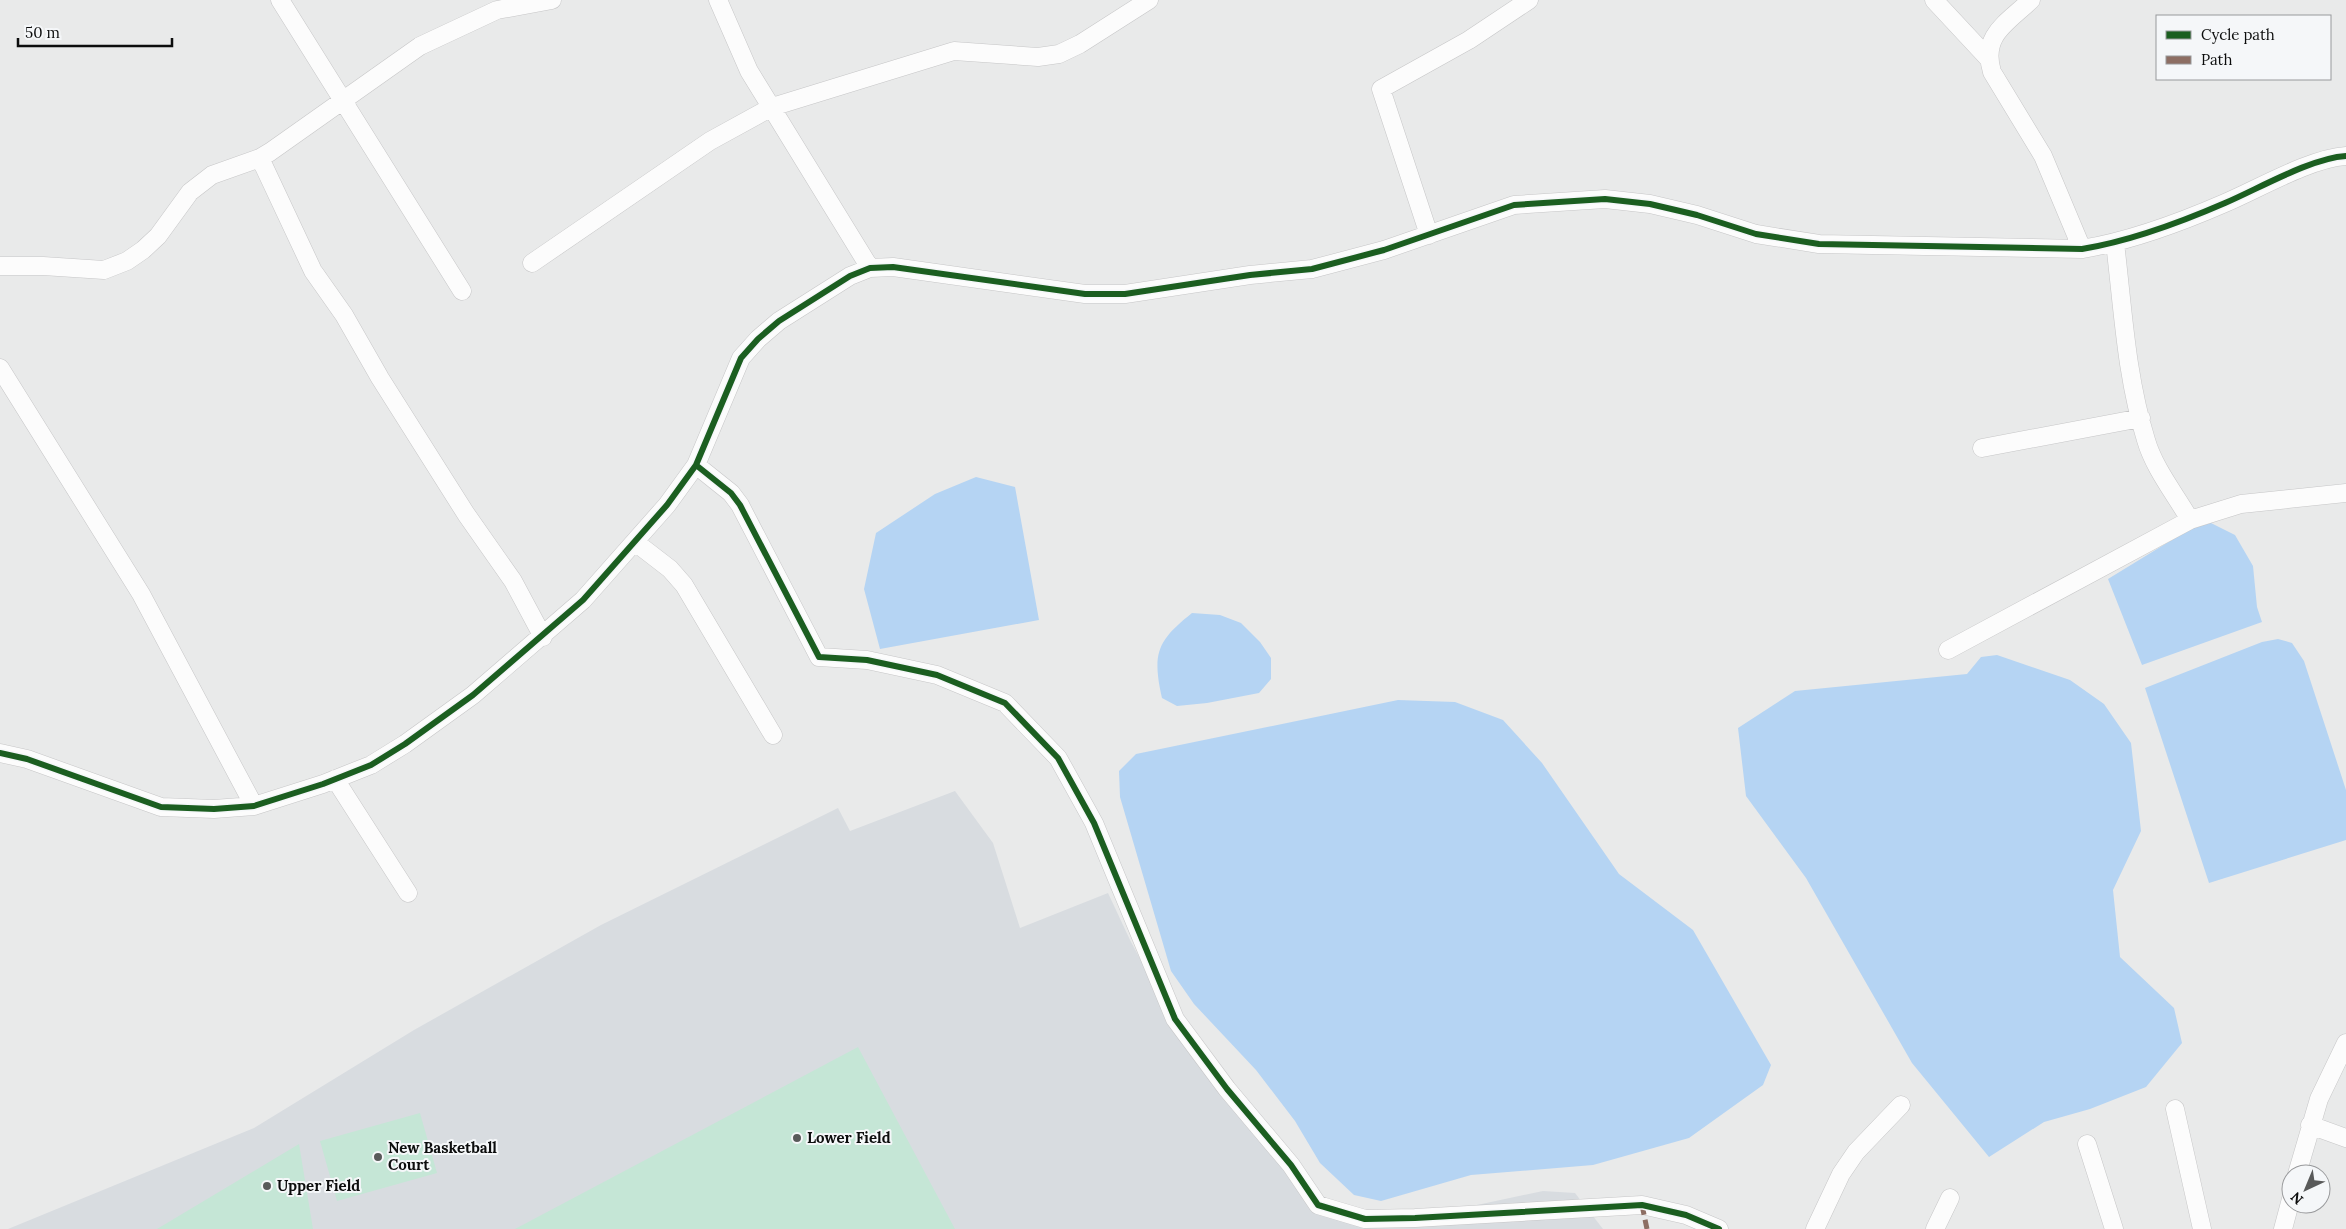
<svg xmlns="http://www.w3.org/2000/svg" width="2346" height="1229" viewBox="0 0 2346 1229" font-family="Lora,serif">
<style>
.built{fill:#d8dce0}
.green{fill:#c5e6d6}
.water{fill:#b5d4f3}
.lines{fill:none;stroke-linecap:round;stroke-linejoin:round}
.minor-casing{stroke:#c6c6c7;stroke-width:19}
.minor{stroke:#fcfcfc;stroke-width:18}
.quiet{stroke:#8d6e63;stroke-width:5;stroke-dasharray:10 5;stroke-linecap:butt}
.cycleway-casing{stroke:#f5f7f9;stroke-width:9}
.cycleway{stroke:#1b5e20;stroke-width:6}
.poi-dot{fill:#595a5a;stroke:#f5f7f9;stroke-width:2}
.labels{text-anchor:middle;stroke-width:4;stroke-linejoin:round;paint-order:stroke}
.poi-label{font-size:15px;font-weight:bold;fill:#0c0d0d;stroke:#f5f7f9;text-anchor:start}
</style>
<rect width="100%" height="100%" fill="#e9eaea"/>
<path class="built" d="M955,791L993,843L1020,928L1108,893L1130,940L1180,1034L1318,1203L1374,1227L1543,1191L1575,1193L1603,1229H8L254,1128L414,1030L601,925L838,808L850,831Z"/>
<path class="green" d="M858,1047L955,1229H515Z
M420,1113L437,1173L337,1201L320,1141Z
M299,1144L313,1229H157Z"/>
<path class="water" d="M976,477L1015,487L1039,620L880,649L864,589L876,533L935,494Z
M2209,522L2235,535L2253,566L2257,607L2262,622L2142,665L2108,579L2193,527Z
M1192,613L1220,615L1241,623L1260,642L1271,658V679L1259,693L1207,703L1177,706L1162,698C1152,653 1157,641 1192,613Z
M2278,639L2292,643L2304,661L2346,790V840L2209,883L2145,688L2262,642Z
M1997,655L2070,680L2104,704L2131,743L2141,831L2113,890L2120,957L2174,1008L2182,1043L2146,1087L2090,1109L2044,1122L1989,1157L1912,1063L1806,878L1746,796L1738,728L1795,691L1967,674L1981,657Z
M1398,700L1455,702L1503,720L1542,763L1619,874L1693,930L1771,1065L1763,1085L1689,1138L1593,1165L1471,1175L1381,1201L1354,1195L1320,1163L1295,1121L1256,1070L1194,1004L1171,971L1120,797L1119,771L1136,754Z"/>
<g class="lines">
<defs>
<path id="minor" d="M280,0L462,291
M718,0L749,71L870,268
M1934,0L1988,58
M2031,0C2007,23 1981,35 1992,72L2043,156L2082,249
M260,158L313,271L344,315L380,378L466,514L513,581L543,637
M1429,235L1381,89L1469,40L1529,0
M2115,243C2123,309 2126,376 2146,440C2154,468 2175,494 2190,520
M532,263L710,141L772,107L954,51L1038,57L1059,54L1080,44L1149,0
M0,266H43L104,270L127,261L143,250L158,236L190,192L212,175L260,158L270,152L420,46L497,10L552,0
M0,368L141,594L254,806
M1982,448L2141,418
M696,465L731,493L740,505L819,657L867,660L937,675L1005,703L1058,758L1094,823L1175,1019L1227,1089L1291,1165L1318,1205L1365,1219L1415,1218L1642,1205L1686,1215L1719,1229
M635,542L670,569L684,585L773,735
M1948,650L2190,520L2241,504L2346,493
M0,753L27,759L161,807L214,809L254,806L323,784L371,765L405,744L473,695L583,600L667,505L696,465L741,358L758,339L779,321L850,276L870,268L893,267L1085,294H1125L1250,275L1312,269L1384,250L1514,205L1605,199L1650,204L1697,215L1756,234L1819,244L2082,249C2131,241 2179,223 2225,203C2258,189 2311,158 2346,156
M335,779L408,893
M2175,1109L2202,1229
M2310,1125L2346,1138
M2087,1144L2114,1229
M2297,1174L2319,1099L2346,1043
M1815,1229L1841,1174L1856,1152L1901,1105
M1935,1229L1950,1198
M2283,1229L2291,1199"/>
</defs>
<use href="#minor" class="minor-casing"/>
<use href="#minor" class="minor"/>
<path class="quiet" d="M1642,1205L1647,1229"/>
<defs>
<path id="cycleway" d="M696,465L731,493L740,505L819,657L867,660L937,675L1005,703L1058,758L1094,823L1175,1019L1227,1089L1291,1165L1318,1205L1365,1219L1415,1218L1642,1205L1686,1215L1719,1229
M0,753L27,759L161,807L214,809L254,806L323,784L371,765L405,744L473,695L583,600L667,505L696,465L741,358L758,339L779,321L850,276L870,268L893,267L1085,294H1125L1250,275L1312,269L1384,250L1514,205L1605,199L1650,204L1697,215L1756,234L1819,244L2082,249C2131,241 2179,223 2225,203C2258,189 2311,158 2346,156"/>
</defs>
<use href="#cycleway" class="cycleway-casing"/>
<use href="#cycleway" class="cycleway"/>
</g>
<g class="poi-dot">
<circle cx="797" cy="1138" r="5"/>
<circle cx="378" cy="1157" r="5"/>
<circle cx="267" cy="1186" r="5"/>
</g>
<g class="labels">
<g class="poi-label">
<text x="807" y="1143">Lower Field</text>
<text x="388" y="1153">New Basketball<tspan x="388" dy="17">Court</tspan></text>
<text x="277" y="1191">Upper Field</text>
</g>
</g>
<rect x="2156" y="15" width="175" height="65" fill="#f5f7f9" stroke="#98999b"/>
<rect x="2166" y="31" width="25" height="8" fill="#1b5e20" stroke="#98999b"/>
<text x="2201" y="40" font-size="15" fill="#0c0d0d">Cycle path</text>
<rect x="2166" y="56" width="25" height="8" fill="#8d6e63" stroke="#98999b"/>
<text x="2201" y="65" font-size="15" fill="#0c0d0d">Path</text>
<g transform="translate(2306 1189) rotate(224)"><circle r="24" fill="#f5f7f9" stroke="#98999b"/>
<path d="M0-4L9 19L0 12L-9 19Z" fill="#595a5a"/>
<text y="-8" font-size="14" font-weight="bold" text-anchor="middle" fill="#0c0d0d">N</text>
</g>
<path d="M18 38v8h154v-8" fill="none" stroke="#0c0d0d" stroke-width="2.5"/>
<text x="25" y="38" font-size="15" fill="#0c0d0d" stroke="#f5f7f9" stroke-width="4" paint-order="stroke">50 m</text>
</svg>
